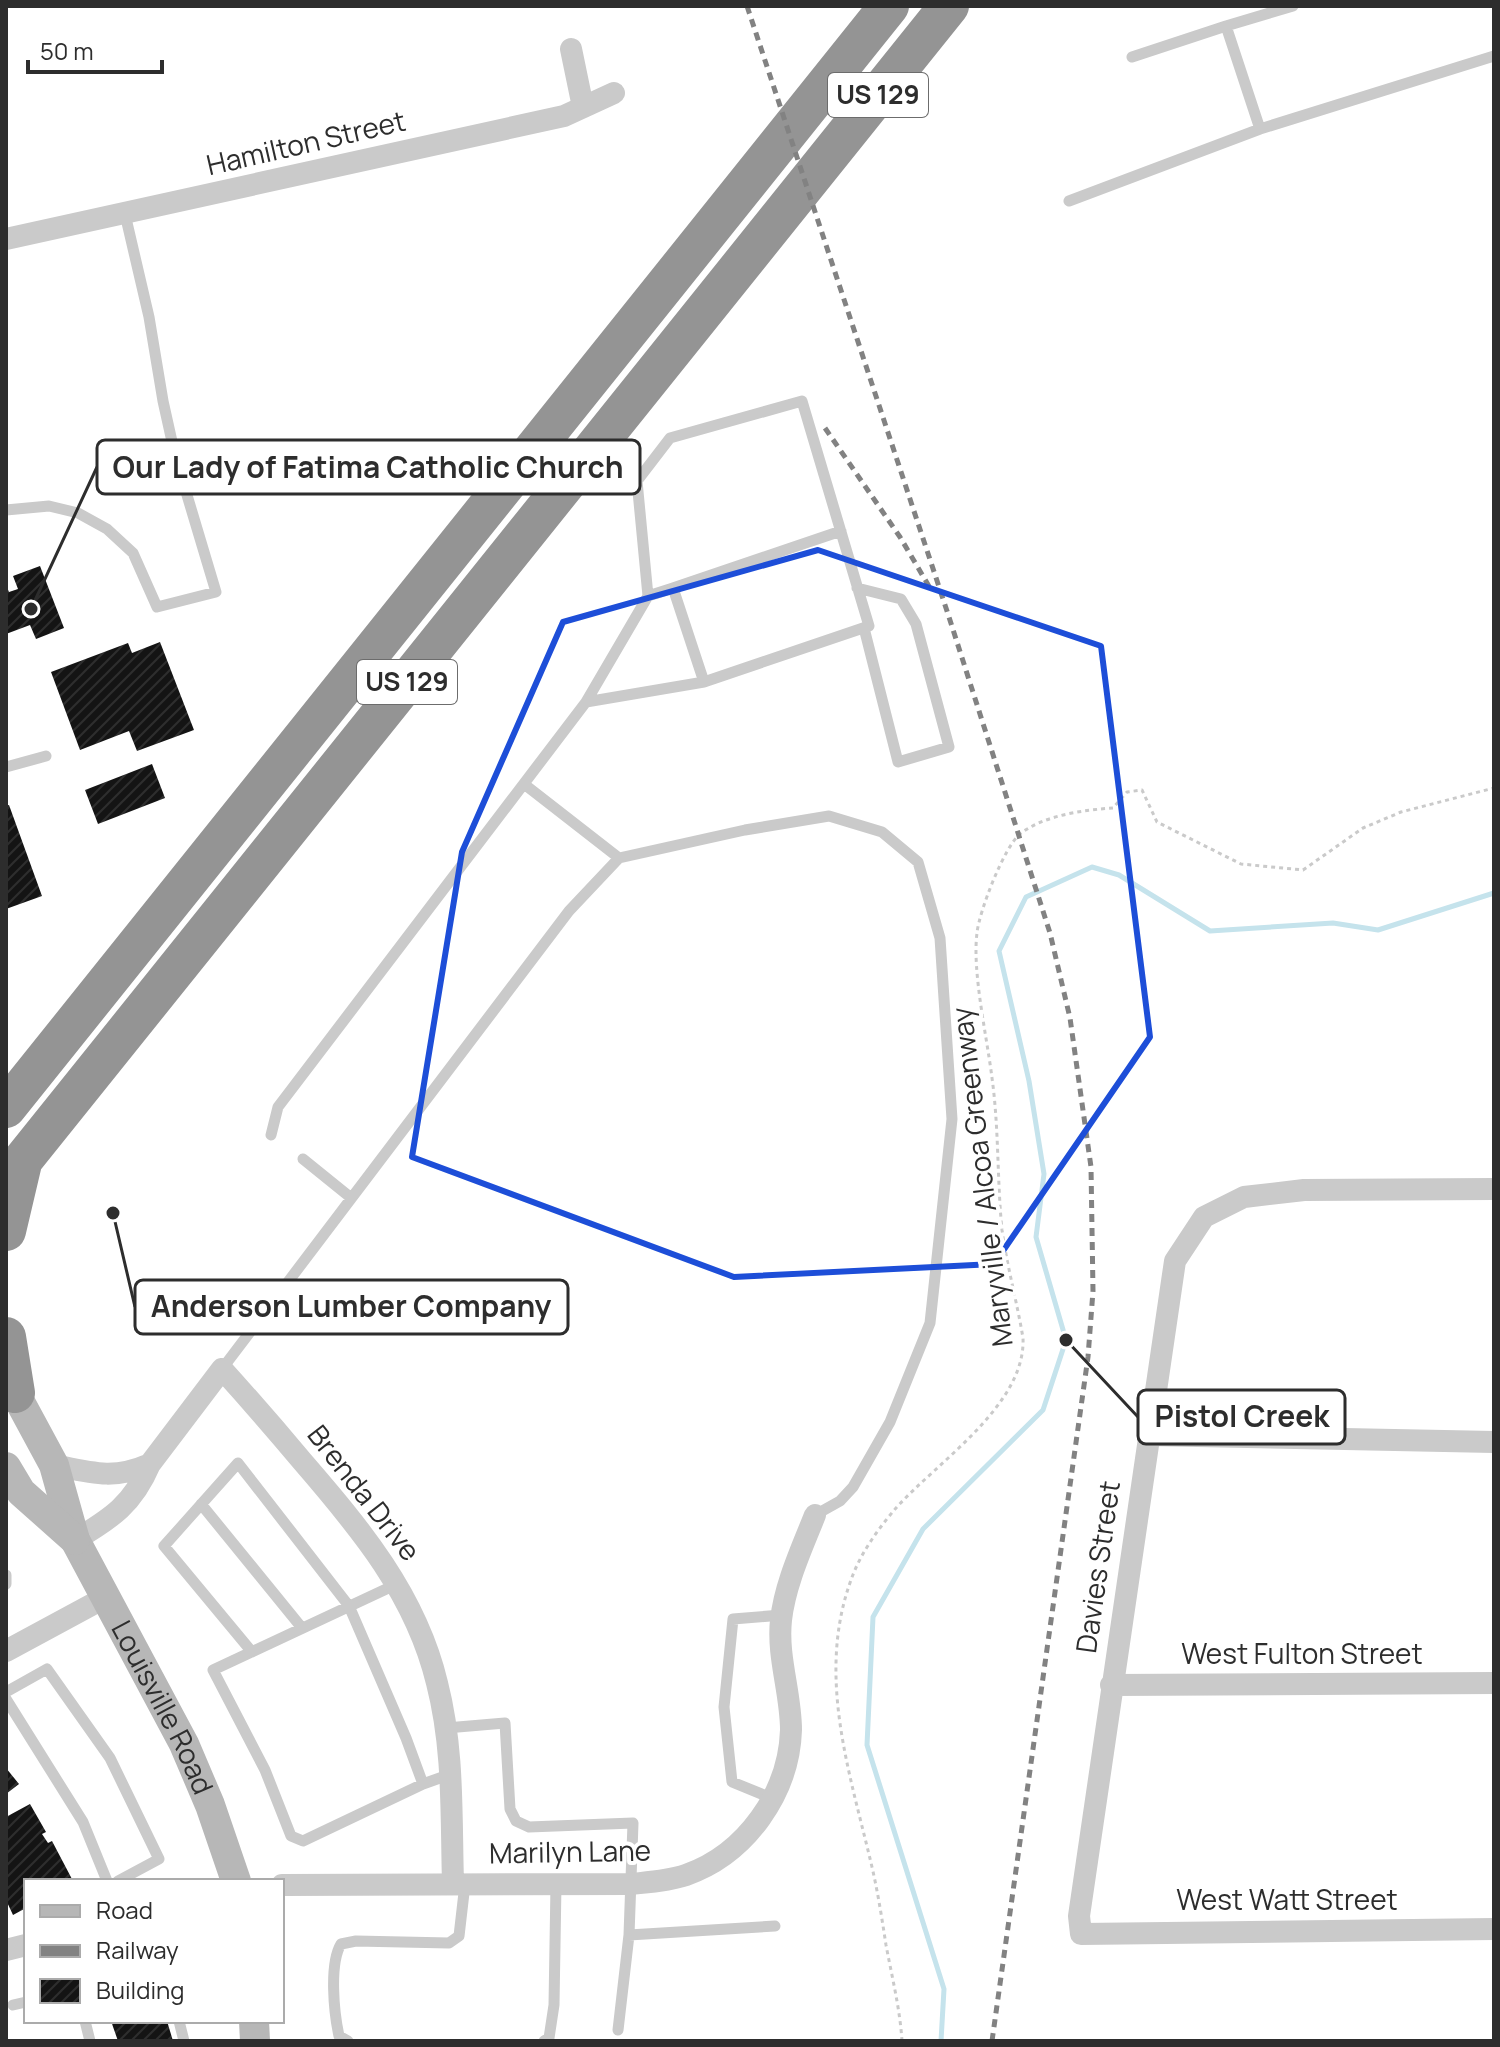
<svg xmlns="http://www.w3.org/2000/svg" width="1500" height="2047" viewBox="0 0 1500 2047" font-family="Manrope,sans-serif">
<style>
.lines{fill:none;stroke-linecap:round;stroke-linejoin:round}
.stream{stroke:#c5e3ec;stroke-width:5}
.building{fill:url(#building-hatch)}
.path{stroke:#cacaca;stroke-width:3;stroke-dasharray:4 4;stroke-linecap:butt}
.lane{stroke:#cacaca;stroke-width:11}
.street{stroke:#cacaca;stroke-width:22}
.secondary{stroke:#b7b7b7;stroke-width:30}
.highway{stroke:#949494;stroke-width:40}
.rail{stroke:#828282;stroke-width:5;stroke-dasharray:8 6;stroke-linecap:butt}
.marked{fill:none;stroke:#1d4ed8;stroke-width:6;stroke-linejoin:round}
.labels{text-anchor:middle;stroke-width:8;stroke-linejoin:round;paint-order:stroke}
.shield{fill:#fff;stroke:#6c6c6c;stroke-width:2}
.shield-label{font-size:26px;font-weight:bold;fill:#2d2d2d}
.street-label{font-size:28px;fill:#2d2d2d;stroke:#fff}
.leader{fill:none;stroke:#2d2d2d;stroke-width:3}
.callout-dot{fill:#2d2d2d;stroke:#fff;stroke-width:3}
.callout{fill:#fff;stroke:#2d2d2d;stroke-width:3}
.callout-label{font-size:30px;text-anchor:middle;font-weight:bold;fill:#2d2d2d}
</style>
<defs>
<pattern id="building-hatch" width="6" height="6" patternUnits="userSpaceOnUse" patternTransform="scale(2)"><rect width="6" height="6" fill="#141414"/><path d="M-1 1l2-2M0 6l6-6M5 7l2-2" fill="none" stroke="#2e2e2e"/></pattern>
</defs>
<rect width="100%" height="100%" fill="#fff"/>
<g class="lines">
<path class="stream" d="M941,2041L944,1989L867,1745L873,1617L923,1529L1043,1410L1066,1340L1036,1237L1044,1174L1029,1081L999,951L1026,897L1092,867L1119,875L1210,931L1333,923L1378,930L1494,893"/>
</g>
<path class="building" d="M40,566L64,628L36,639L30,625L6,634V585L9,592L18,589L13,576Z
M160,642L194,730L137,751L129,731L80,750L51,672L128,643L132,653Z
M152,764L165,798L98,824L85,790Z
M9,805L42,896L6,909V806Z
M6,1768L19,1784L6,1794Z
M30,1804L46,1832L42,1834L48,1843L52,1841L73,1881H26V1908L13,1915L6,1900V1817Z
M111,2021H167L173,2041H118Z"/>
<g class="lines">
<path class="path" d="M902,2041C900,2009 892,1977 886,1945C882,1919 878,1893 872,1867C850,1773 816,1676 851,1580C860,1554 878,1529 896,1508C937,1462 1026,1405 1023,1338C1017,1302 1007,1266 1002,1230C997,1180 999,1128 992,1078C987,1037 972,972 977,933C979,912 1004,847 1020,834C1044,815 1084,810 1113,808L1127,792L1142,790L1157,822L1241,864L1303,870L1363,828L1401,812L1494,788"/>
<path class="lane" d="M1293,6L1226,26L1260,129L1494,56
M1132,57L1226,26
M1069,201L1260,129
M6,510L49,506L78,513L107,529L133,553L157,607L216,592L175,455L163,401L149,317L125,214
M673,588L841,531
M857,588L901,599L916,624L949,747L898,762L864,628
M586,702L704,682L673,588L648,596
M6,767L46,756
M524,784L619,858
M271,1135L278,1107L586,702L648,596L637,481L670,438L802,401L869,626L704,682
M303,1159L350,1197
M222,1369L569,911L619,858L745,830L829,816L882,832L918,862L940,938L952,1119L930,1323L890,1422L853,1487L840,1501L815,1515
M201,1504L302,1628
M6,1575V1584
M397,1584L213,1670L265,1770L291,1836L303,1841L423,1784L451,1774
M252,1652L164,1546L238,1463L349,1606L406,1738L423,1784
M6,1692L47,1669L110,1758L159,1859L118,1881
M6,1699L83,1822L107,1881
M446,1728L505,1723L510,1809L516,1821L529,1827L633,1823L629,1935L618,2030
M774,1799L732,1782L724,1707L733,1619L782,1615
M629,1935L775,1926
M13,2005L26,2002
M85,2021L90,2041
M179,2021L184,2041
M348,2041L339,2036C334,2013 329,1964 341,1944L356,1941L449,1943L459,1936L465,1884
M544,2041L549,2038L554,2005L556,1884"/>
<path class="street" d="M571,49L583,107
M6,239L564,116L614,93
M1494,1189L1304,1190L1244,1197L1204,1217L1175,1261L1079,1916L1081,1934L1494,1929
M1148,1435L1494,1442
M54,1465C92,1473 114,1480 150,1464
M75,1540C112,1518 133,1504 150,1464L222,1369C249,1399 276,1430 302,1461C360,1528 416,1595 437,1683C454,1749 451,1815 453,1883
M6,1651L106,1597
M1111,1685L1494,1683
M282,1885L631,1884C650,1882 668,1881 686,1875C746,1854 789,1793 791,1730C791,1693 777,1657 781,1620C785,1584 802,1548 815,1515
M6,1950L26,1945"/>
<g class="secondary">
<path id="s1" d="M6,1376L54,1465L75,1540L184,1744L210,1805L236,1881"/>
<path d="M6,1467L21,1492L75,1540"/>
<path d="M254,2021L255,2041"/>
</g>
<path class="highway" d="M6,1108L889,6
M6,1181L949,6
M6,1231L22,1163
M6,1337L15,1393"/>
<path class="rail" d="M747,6L948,614L1050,933L1070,1018L1091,1167L1093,1291L1088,1357L992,2041
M825,428L900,537L930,588"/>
</g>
<path class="marked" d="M818,550L1101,646L1150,1037L994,1264L734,1277L412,1157L462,852L563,622Z"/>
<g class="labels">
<g class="shield">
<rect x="828" y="73" width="100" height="44" rx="6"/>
<rect x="357" y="660" width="100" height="44" rx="6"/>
</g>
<g class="shield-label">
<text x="878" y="104">US 129</text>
<text x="407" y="691">US 129</text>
</g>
<g class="street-label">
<text transform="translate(306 143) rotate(-13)" y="10">Hamilton Street</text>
<text transform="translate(982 1177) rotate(-97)" y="10">Maryville / Alcoa Greenway</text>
<text transform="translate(364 1493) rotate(52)" y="10">Brenda Drive</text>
<text transform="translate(1098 1567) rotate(-82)" y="10">Davies Street</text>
<text x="1302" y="1664">West Fulton Street</text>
<text dy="10" stroke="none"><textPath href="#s1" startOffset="368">Louisville Road</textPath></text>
<text transform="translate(570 1852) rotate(-1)" y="10">Marilyn Lane</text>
<text x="1287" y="1910">West Watt Street</text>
</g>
</g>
<path class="leader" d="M31 609L97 467M113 1213L135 1307M1066 1340L1138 1417"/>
<g class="callout-dot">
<circle cx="31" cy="609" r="8"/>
<circle cx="113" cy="1213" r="8"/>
<circle cx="1066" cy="1340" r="8"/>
</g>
<g class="callout">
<rect x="97" y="440" width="543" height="54" rx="8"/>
<rect x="135" y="1280" width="433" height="54" rx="8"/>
<rect x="1138" y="1390" width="207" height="54" rx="8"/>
</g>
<g class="callout-label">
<text x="368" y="478">Our Lady of Fatima Catholic Church</text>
<text x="351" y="1317">Anderson Lumber Company</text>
<text x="1242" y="1427">Pistol Creek</text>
</g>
<rect width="1500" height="2047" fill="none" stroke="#2d2d2d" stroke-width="16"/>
<rect x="24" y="1879" width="260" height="144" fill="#ffffff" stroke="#ababab" stroke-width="2"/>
<rect x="40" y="1905" width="40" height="12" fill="#b7b7b7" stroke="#ababab" stroke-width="2"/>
<text x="96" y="1919" font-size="24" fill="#2d2d2d">Road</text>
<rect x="40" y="1945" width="40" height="12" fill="#828282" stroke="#ababab" stroke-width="2"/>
<text x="96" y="1959" font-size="24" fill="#2d2d2d">Railway</text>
<rect x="40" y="1979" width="40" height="24" fill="url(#building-hatch)" stroke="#ababab" stroke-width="2"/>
<text x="96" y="1999" font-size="24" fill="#2d2d2d">Building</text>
<path d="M28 60v12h134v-12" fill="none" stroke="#2d2d2d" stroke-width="4"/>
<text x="40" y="60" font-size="24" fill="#2d2d2d" stroke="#ffffff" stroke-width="6" paint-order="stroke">50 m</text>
</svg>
